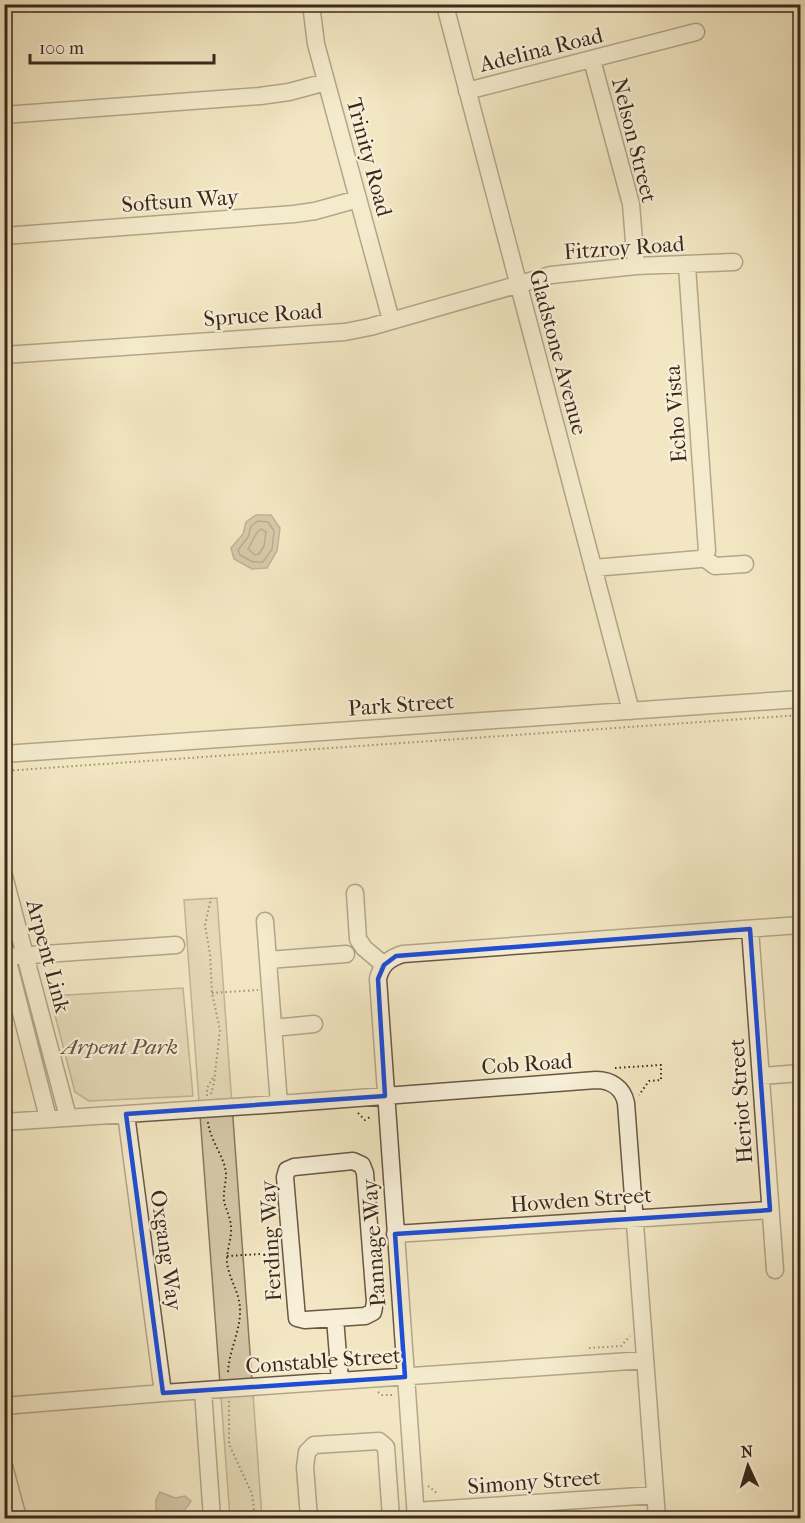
<svg xmlns="http://www.w3.org/2000/svg" width="805" height="1523" viewBox="0 0 805 1523" font-family="'IM FELL French Canon',serif">
<style>
.green{fill:#d4c7a6;stroke:#887860;stroke-width:1.5}
.water{fill:#b4a68a;stroke:#84745e;stroke-width:1.5}
.lines{fill:none;stroke-linecap:round;stroke-linejoin:round}
.shore{stroke:#786752;stroke-width:1.5}
.minor-casing{stroke:#695845;stroke-width:19}
.path{stroke:#3b281b;stroke-width:2;stroke-dasharray:1.5 3;stroke-linecap:butt}
.minor{stroke:#f7efd8;stroke-width:16}
.marked{fill:none;stroke:#1d4ed8;stroke-width:4.5;stroke-linejoin:round}
.labels{text-anchor:middle;stroke-width:4.5;stroke-linejoin:round;paint-order:stroke}
.street-label{font-size:22px;fill:#3b281b;stroke:#f7efd8}
.park-label{font-size:22px;font-style:italic;fill:#61503e;stroke:#f7efd8}
</style>
<rect width="100%" height="100%" fill="#f3e7c3"/>
<filter id="stains"><feTurbulence type="fractalNoise" baseFrequency=".00333" numOctaves="4"/><feColorMatrix values="0 0 0 0 .2 0 0 0 0 .09 0 0 0 0 .02 0 0 0 .5 -.17"/></filter>
<radialGradient id="worn" r=".72"><stop offset=".6" stop-color="#630" stop-opacity="0"/><stop offset="1" stop-color="#630" stop-opacity=".3"/></radialGradient>
<path class="green" d="M217,898L262,1518H230L184,900Z
M183,988L193,1096L89,1101L75,1092L50,996Z"/>
<path class="water" d="M256,515H271L280,528L277,551L267,568L252,569L234,559L231,548L243,534L246,522Z
M160,1492L175,1498L185,1496L191,1501C181,1519 173,1516 156,1514V1500Z"/>
<g class="lines">
<path class="shore" d="M258,521L268,522L274,531L272,549L263,562H253L240,555L238,550L248,537L251,526Z
M261,529L266,532L264,546L259,554L255,555L248,549C252,543 256,531 261,529Z"/>
<defs>
<path id="minor" d="M311,4L316,44L391,320
M446,4L447,13L631,711
M592,60L631,204L636,266
M467,91L696,32
M4,115L260,96L289,92L326,82
M4,236L294,214L315,211L358,199
M4,355L345,332L370,327L551,275L636,266L734,262
M704,558L715,566L745,564
M593,568L700,559L704,558L707,551L687,266
M4,754L800,699
M4,876L68,1117
M355,893L358,939L364,948L384,965
M265,921L279,1104
M750,929L775,1270
M4,946L48,1118
M16,956L176,945
M268,960L346,954
M273,1028L314,1024
M761,1076L800,1073
M126,1114L163,1393
M4,1122L279,1104L596,1080C611,1080 623,1088 626,1103L657,1518
M395,1234L770,1210
M335,1318L305,1320L297,1318L285,1177L287,1170L294,1167L353,1161L362,1165L365,1173L375,1302L373,1312L365,1316L335,1318L340,1381
M203,1391L212,1518
M4,1406L163,1393L645,1360
M4,1466L18,1518
M415,1511L655,1495
M309,1518L305,1467L307,1452L314,1445L379,1441L386,1447L391,1518
M416,1518L378,979C381,965 389,958 403,954L800,925"/>
</defs>
<use href="#minor" class="minor-casing"/>
<path class="path" d="M4,771L800,715
M4,836L12,865
M212,993L258,990
M615,1068L661,1065V1080L649,1081L639,1095
M211,1094L214,1083L220,1030L212,993L210,954L205,925L211,898
M207,1096V1088L214,1076
M358,1113L365,1120L372,1116
M208,1122C210,1141 225,1157 226,1174C226,1183 223,1192 224,1201C226,1210 231,1218 231,1228C232,1241 224,1255 228,1268C232,1285 240,1293 240,1312C240,1333 228,1352 228,1375
M227,1256L278,1253
M589,1348L621,1346L630,1336
M378,1392L382,1395H392
M229,1401V1444L252,1494L255,1518
M428,1486L438,1494"/>
<use href="#minor" class="minor"/>
</g>
<path d="M0 0H805V1523H0ZM750,929L770,1210L395,1234L405,1377L163,1393L126,1114L385,1096L378,979L384,965L396,956Z" fill="#f3e7c3" fill-opacity=".55" fill-rule="evenodd"/>
<path class="marked" d="M750,929L770,1210L395,1234L405,1377L163,1393L126,1114L385,1096L378,979L384,965L396,956Z"/>
<g class="labels">
<g class="street-label">
<text transform="translate(541 49) rotate(-14)" y="8">Adelina Road</text>
<text transform="translate(635 140) rotate(76)" y="8">Nelson Street</text>
<text transform="translate(370 157) rotate(75)" y="8">Trinity Road</text>
<text transform="translate(180 200) rotate(-4)" y="8">Softsun Way</text>
<text transform="translate(624 247) rotate(-4)" y="8">Fitzroy Road</text>
<text transform="translate(263 314) rotate(-4)" y="8">Spruce Road</text>
<text transform="translate(559 352) rotate(75)" y="8">Gladstone Avenue</text>
<text transform="translate(675 414) rotate(-94)" y="8">Echo Vista</text>
<text transform="translate(401 704) rotate(-4)" y="8">Park Street</text>
<text transform="translate(49 956) rotate(75)" y="8">Arpent Link</text>
<text transform="translate(527 1063) rotate(-4)" y="8">Cob Road</text>
<text transform="translate(740 1101) rotate(-94)" y="8">Heriot Street</text>
<text transform="translate(581 1199) rotate(-4)" y="8">Howden Street</text>
<text transform="translate(270 1241) rotate(-93)" y="8">Ferding Way</text>
<text transform="translate(373 1243) rotate(-94)" y="8">Pannage Way</text>
<text transform="translate(167 1250) rotate(82)" y="8">Oxgang Way</text>
<text transform="translate(323 1360) rotate(-4)" y="8">Constable Street</text>
<text transform="translate(534 1481) rotate(-4)" y="8">Simony Street</text>
</g>
<g class="park-label">
<text x="120" y="1054">Arpent Park</text>
</g>
</g>
<rect width="805" height="1523" fill="none" stroke="#f3e7c3" stroke-width="24"/>
<rect x="6" y="6" width="793" height="1511" fill="none" stroke="#3b281b" stroke-width="3"/>
<rect x="12" y="12" width="781" height="1499" fill="none" stroke="#3b281b" stroke-width="1.5"/>
<g transform="translate(748 1466) rotate(356)" stroke="#f7efd8" stroke-width="4.5" paint-order="stroke">
<path d="M0-4.5L10 22L0 15L-10 22Z" fill="#3b281b"/>
<text y="-9" font-size="16" font-weight="bold" text-anchor="middle" fill="#3b281b">N</text>
</g>
<path d="M30 54v9h184v-9" fill="none" stroke="#3b281b" stroke-width="3"/>
<text x="39" y="54" font-size="18" fill="#3b281b" stroke="#f7efd8" stroke-width="4.5" paint-order="stroke">100 m</text>
<rect width="100%" height="100%" filter="url(#stains)"/>
<rect width="100%" height="100%" fill="url(#worn)"/>
</svg>
